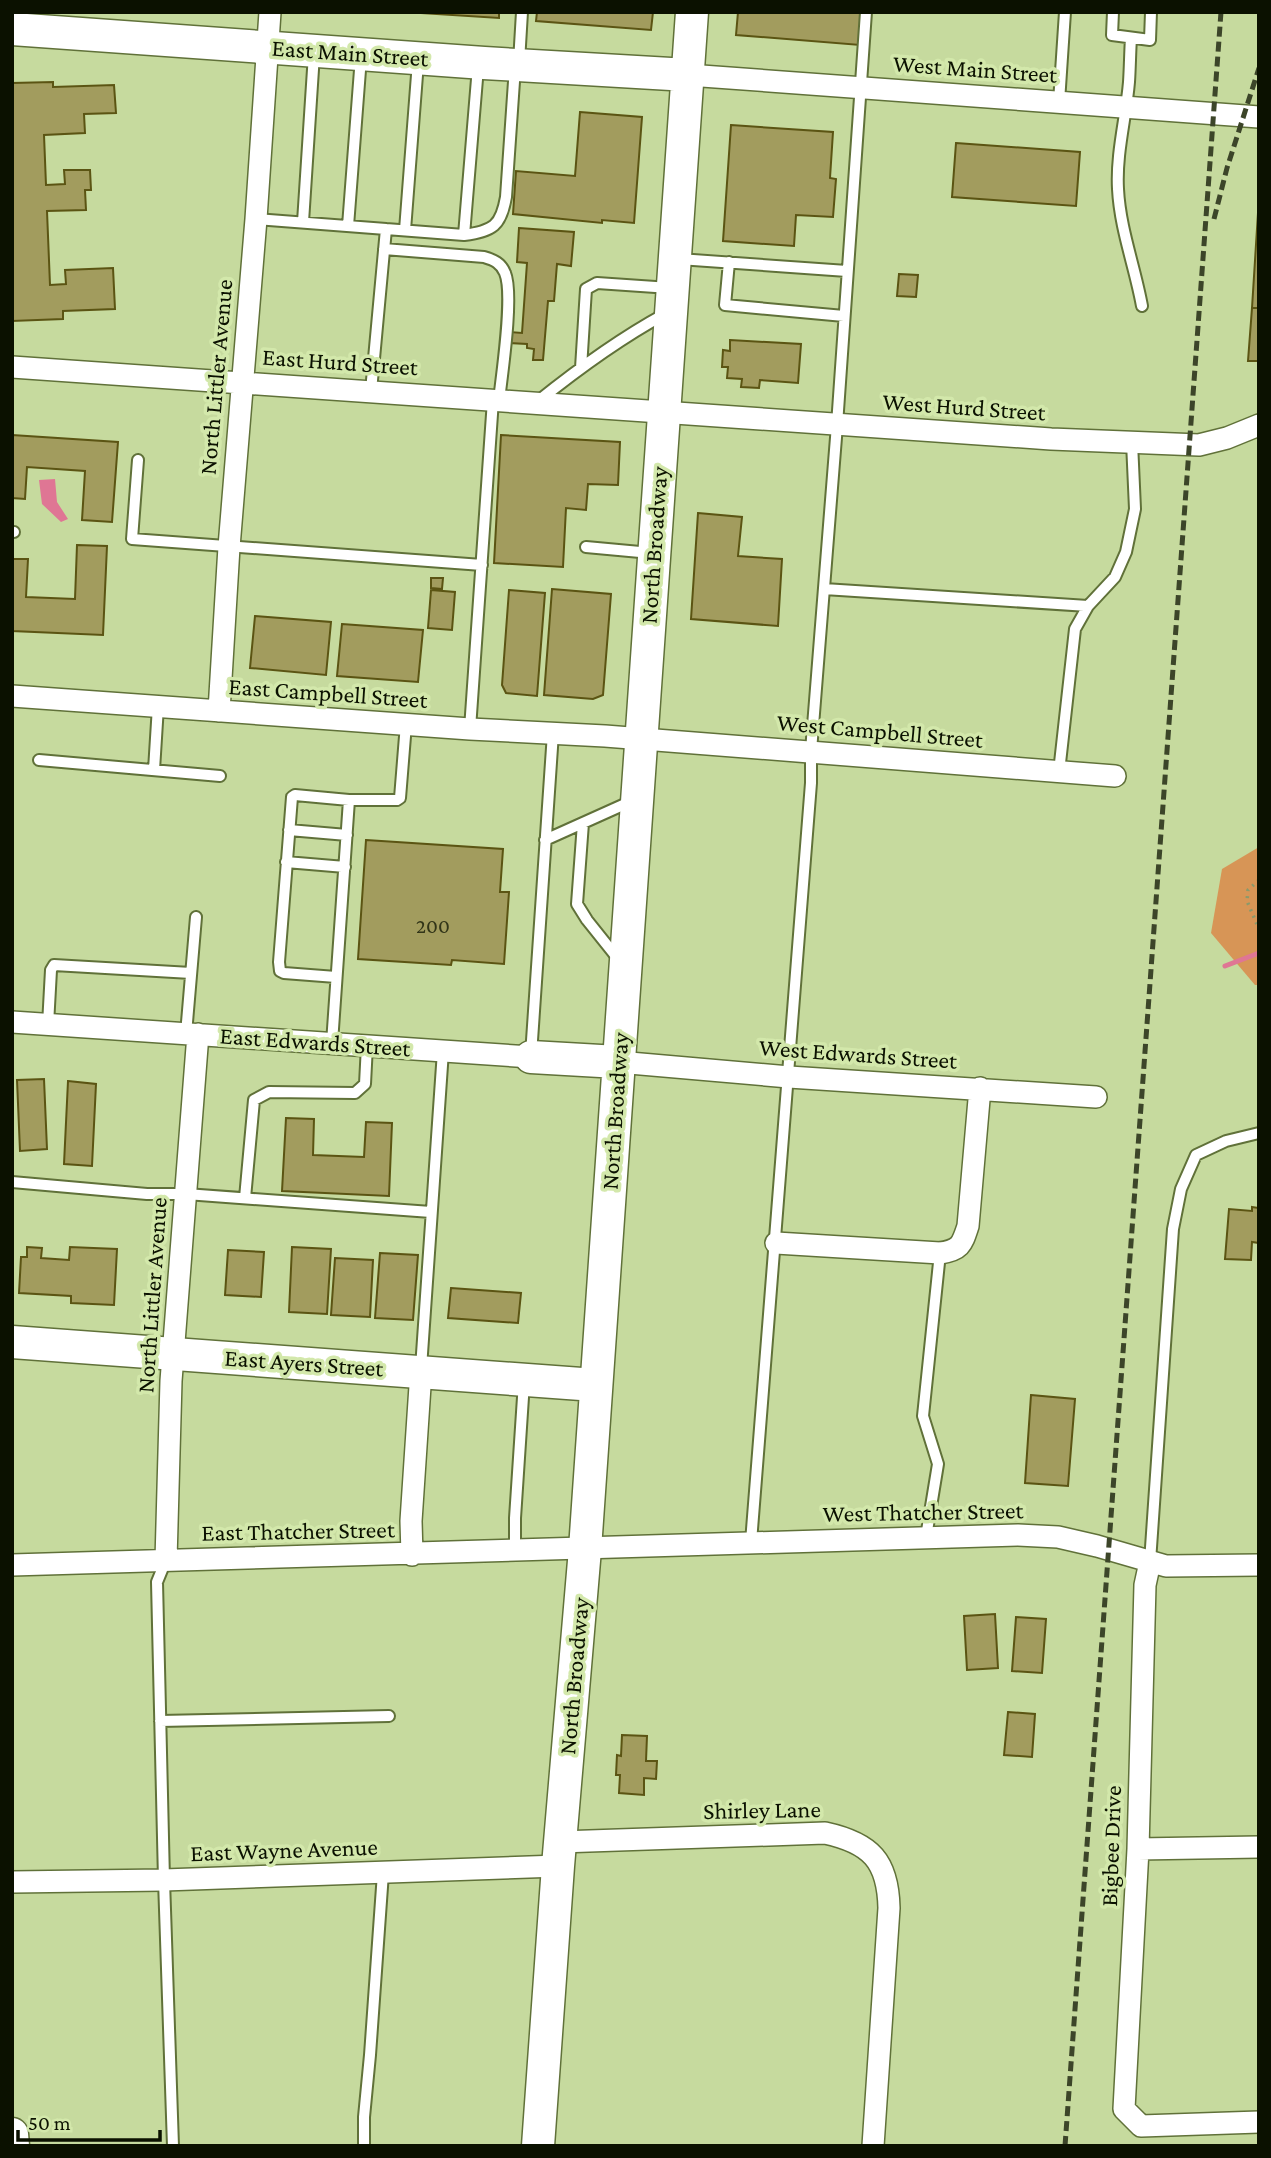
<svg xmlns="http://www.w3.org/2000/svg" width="1271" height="2158" viewBox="0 0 1271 2158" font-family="'Crimson Pro',serif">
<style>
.green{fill:#d79556}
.water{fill:#df7694}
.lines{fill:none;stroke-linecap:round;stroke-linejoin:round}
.stream{stroke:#df7694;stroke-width:5}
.building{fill:#a29c5e;stroke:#5b5413;stroke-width:2}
.lane-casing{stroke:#607139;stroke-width:14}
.street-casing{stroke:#607139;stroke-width:24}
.secondary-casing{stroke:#607139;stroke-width:35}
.path{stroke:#8a996b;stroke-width:3.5;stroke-dasharray:2 5;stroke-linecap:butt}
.lane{stroke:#fff;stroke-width:10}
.street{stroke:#fff;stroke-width:21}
.secondary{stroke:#fff;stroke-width:32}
.rail{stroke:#3c4529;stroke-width:5;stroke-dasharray:10 5;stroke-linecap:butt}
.labels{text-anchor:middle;stroke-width:7;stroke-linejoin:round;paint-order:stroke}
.number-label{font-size:21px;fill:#313418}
.street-label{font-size:24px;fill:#0b1100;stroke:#d3e8ab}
</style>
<rect width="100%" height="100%" fill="#c6da9e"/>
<path class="green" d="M1259,847V985H1255L1211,933L1222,869Z"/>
<path class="water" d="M55,479L57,502L68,519L61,522L42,504L39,480Z"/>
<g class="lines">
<path class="stream" d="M1225,966L1259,953"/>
</g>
<path class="building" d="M405,12H499V18Z
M537,12H653L651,30L536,21Z
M738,12H863L860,45L736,35Z
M53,82V87L114,85L116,113L84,114L85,133L44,135L46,185L65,184L64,170H90L91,190H85L86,210L47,211L50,285L66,284L65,270L113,268L115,309L63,311V319L12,321V83Z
M580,112L642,117L634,223L602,220V223L513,214L516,171L575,176Z
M731,125L833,132L830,178L836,179L833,217L796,215L794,246L723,241Z
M956,143L1080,152L1076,206L952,197Z
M1259,197V308H1252Z
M519,228L574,232L571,266L557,264L554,301H548L543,360H533L534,349L527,348V344L509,343L510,332L522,333L527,263L517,262Z
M899,274L918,275L916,297L897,296Z
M1252,308H1259V361H1248Z
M730,340L801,344L798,383L760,380L759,388L741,387L742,379L727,378L728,367H722L723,350L730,351Z
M12,435L118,442L112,522L82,520L85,471L27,467L25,499L12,498Z
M501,435L620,442L618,485L588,484L586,510L566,508L563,567L494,563Z
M698,513L742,517L738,556L782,559L778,626L691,619Z
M77,545L107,546L103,635L12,631V559H28L26,597L75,599Z
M431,578H443L442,589L431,588Z
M552,589L611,594L603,695L593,699L544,695Z
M431,590L455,592L452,630L428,628Z
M509,590L545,593L537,696L506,693L502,685Z
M255,616L331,622L326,675L250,668Z
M342,624L423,630L418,682L337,676Z
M366,840L503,849L500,892H509L504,964L452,960L451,965L358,959Z
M44,1079L47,1149L20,1151L17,1080Z
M68,1081L96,1084L92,1166L64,1164Z
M286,1118L314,1119L313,1155L364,1157L366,1122L392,1123L389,1196L282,1191Z
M1252,1207L1259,1208V1243L1252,1242L1251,1260L1225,1259L1229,1209L1252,1211Z
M27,1247L42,1248L41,1258L69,1260L70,1247L117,1249L114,1305L71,1303V1296L19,1293L21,1257H27Z
M292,1247L331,1249L327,1314L289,1312Z
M228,1250L264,1252L261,1297L225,1295Z
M380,1253L418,1255L413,1320L375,1318Z
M335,1258L373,1260L370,1317L331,1315Z
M451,1288L521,1293L518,1323L448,1318Z
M1031,1395L1075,1399L1068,1486L1025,1483Z
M995,1614L998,1668L967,1670L964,1616Z
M1016,1617L1046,1619L1042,1673L1012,1671Z
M1008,1712L1035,1714L1032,1757L1004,1755Z
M622,1735L647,1736L646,1761H657L656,1779L644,1778V1795L619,1793L620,1775H616L617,1755L621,1756Z"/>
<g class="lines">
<defs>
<path id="lane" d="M1113,12L1112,35L1150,40L1151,12
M1131,38C1130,53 1130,67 1129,82C1126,118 1116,153 1118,189C1120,229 1135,267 1142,306
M519,62L522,12
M1059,102L1065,12
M256,219L464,235C493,231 501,226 506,197L515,67
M303,222L314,54
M348,226L361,57
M405,230L418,62
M464,235L478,67
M384,249L484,257C494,260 501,263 505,273C514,294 502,374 499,400
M679,259L847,271
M729,262L725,305L844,316
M581,368L586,289L597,283L670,288
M371,391L386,229
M537,402C578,369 619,339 665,314
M138,460L132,539L482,565
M12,532H14
M586,547L651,553
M824,589L1088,606
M470,729L493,400
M39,760L220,776
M154,770L158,706
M1059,772L1075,629L1088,606L1115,577L1126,552L1135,509L1132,442
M583,823L577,904L587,920L619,960
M289,830L347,835
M545,840L634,800
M286,862L345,867
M336,977L284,973L280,971L279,962L292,797L295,795L349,800
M48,1025L51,970L54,965L191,973
M186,1034L196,917
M332,1043L349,800H397L400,798L406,724
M531,1055L553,733
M12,1182L147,1194H186L431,1212
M245,1198L254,1100L269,1092L355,1093L365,1084L367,1045
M421,1368L443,1051
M926,1537L938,1464L923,1416L940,1253
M751,1542L811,783V751L837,425L866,12
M515,1551V1518L524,1382
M166,1560L157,1582L164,1880L173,2146
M1150,1562L1173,1229L1181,1189L1196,1155L1226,1141L1259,1133
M160,1721L389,1716
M364,2146V2117L370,2055L383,1873"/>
<path id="street" d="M688,75L1259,117
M12,367L1051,439L1199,445L1227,438L1259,425
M12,696L470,729L605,736L1115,776
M219,711L229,547L256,219L270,12
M12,1022L531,1057
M618,1062L789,1077L1096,1097
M776,1243L940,1253C961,1250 962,1244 968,1226L980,1088
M412,1555L411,1521L421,1371
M166,1560L171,1381L198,1034
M1150,1562L1145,1585L1138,1849L1124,2109L1141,2126L1259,2122
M12,1565L1018,1535L1058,1537L1097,1546L1166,1566L1259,1565
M560,1842L825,1833C871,1843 888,1861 889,1908L873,2146
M1138,1849L1259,1847
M12,1882L164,1880L558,1866"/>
<path id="secondary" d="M12,29L484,63L688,75
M531,1057L618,1062
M12,1342L595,1385
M12,2134L13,2146
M538,2146L558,1866L585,1549L692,12"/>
</defs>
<use href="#lane" class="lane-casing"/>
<use href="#street" class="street-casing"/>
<use href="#secondary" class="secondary-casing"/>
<path class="path" d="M1259,880L1248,890L1247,901L1259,929"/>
<use href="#lane" class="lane"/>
<use href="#street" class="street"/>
<use href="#secondary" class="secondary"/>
<path class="rail" d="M1214,219L1227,168L1259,68
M1065,2146L1221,12"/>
</g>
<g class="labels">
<g class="number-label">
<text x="433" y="933">200</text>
</g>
<g class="street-label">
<text transform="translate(350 53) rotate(4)" y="8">East Main Street</text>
<text transform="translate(975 69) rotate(4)" y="8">West Main Street</text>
<text transform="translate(340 362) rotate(4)" y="8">East Hurd Street</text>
<text transform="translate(216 377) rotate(-85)" y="8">North Littler Avenue</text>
<text transform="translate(964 407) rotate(4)" y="8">West Hurd Street</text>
<text transform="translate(654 545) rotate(-86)" y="8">North Broadway</text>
<text transform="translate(328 693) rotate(4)" y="8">East Campbell Street</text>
<text transform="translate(880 731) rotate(5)" y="8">West Campbell Street</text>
<text transform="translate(315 1042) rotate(4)" y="8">East Edwards Street</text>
<text transform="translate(858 1054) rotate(4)" y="8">West Edwards Street</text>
<text transform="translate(615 1111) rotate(-86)" y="8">North Broadway</text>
<text transform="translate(152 1295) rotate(-86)" y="8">North Littler Avenue</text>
<text transform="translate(304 1363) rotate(4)" y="8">East Ayers Street</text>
<text transform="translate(923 1512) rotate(-1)" y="8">West Thatcher Street</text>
<text transform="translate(298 1531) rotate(-1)" y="8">East Thatcher Street</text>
<text transform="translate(574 1676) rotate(-85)" y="8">North Broadway</text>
<text transform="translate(762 1810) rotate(-1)" y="8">Shirley Lane</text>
<text transform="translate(1111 1846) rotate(-88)" y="8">Bigbee Drive</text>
<text transform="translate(284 1850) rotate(-2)" y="8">East Wayne Avenue</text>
</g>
</g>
<rect width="1271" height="2158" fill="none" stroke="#0b1100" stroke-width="28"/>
<path d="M18 2130v10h142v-10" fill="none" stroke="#0b1100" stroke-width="3.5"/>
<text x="28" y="2130" font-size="21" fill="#0b1100" stroke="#d3e8ab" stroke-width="5" paint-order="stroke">50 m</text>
</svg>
